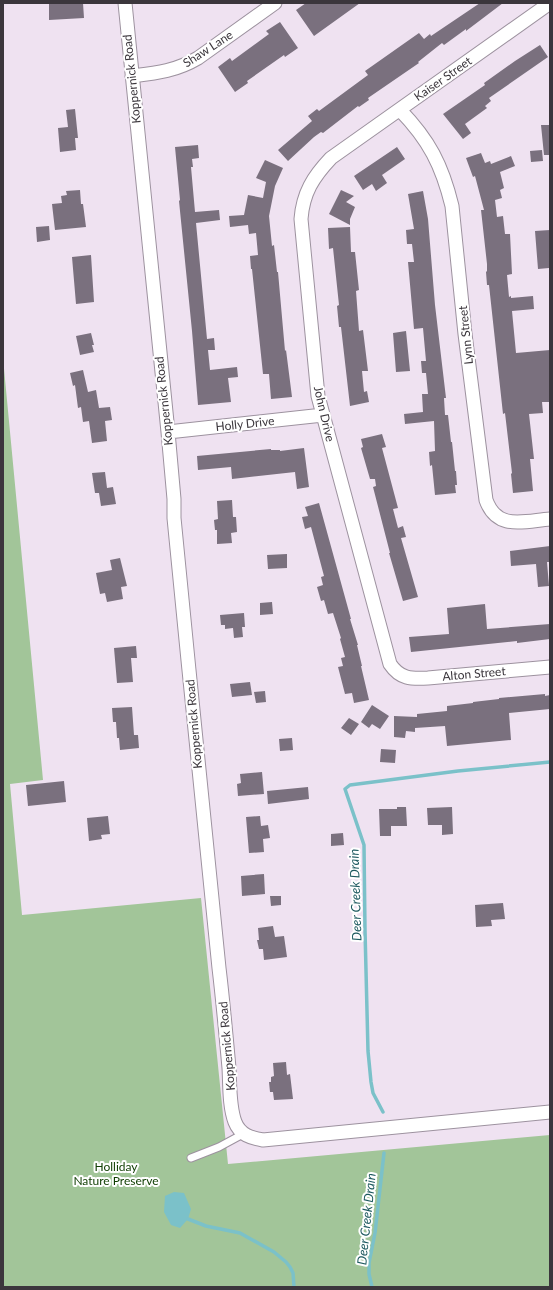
<svg xmlns="http://www.w3.org/2000/svg" width="553" height="1290" viewBox="0 0 553 1290" font-family="Lato,sans-serif">
<style>
.forest{fill:#a2c599}
.water{fill:#7bc1c9}
.lines{fill:none;stroke-linecap:round;stroke-linejoin:round}
.stream{stroke:#7bc1c9;stroke-width:3.5}
.building{fill:#7a707e}
.service-casing{stroke:#9d929f;stroke-width:9}
.minor-casing{stroke:#9d929f;stroke-width:15}
.service{stroke:#fff;stroke-width:7}
.minor{stroke:#fff;stroke-width:13}
.labels{text-anchor:middle;stroke-width:4;stroke-linejoin:round;paint-order:stroke}
.street-label{font-size:12px;fill:#3b363c;stroke:#fff}
.park-label{font-size:12px;fill:#0e3d00;stroke:#fff}
.water-label{font-size:13px;font-style:italic;fill:#1d595f;stroke:#fff}
</style>
<rect width="100%" height="100%" fill="#efe2f1"/>
<path class="forest" d="M3,358L43,780L10,784L22,915L201,898L228,1164L550,1135V1287H3Z"/>
<path class="water" d="M174,1192L184,1193L191,1209L188,1219L180,1228L171,1225L164,1212L165,1196Z"/>
<g class="lines">
<path class="stream" d="M383,1112L373,1093L371,1082L368,1051L365,930L364,845L345,789L350,785L458,771L550,762
M188,1219L206,1226L240,1233L274,1252L286,1262L290,1267L293,1273L294,1287
M372,1287L369,1274V1263L375,1233L384,1153"/>
</g>
<path class="building" d="M49,3H83L84,18L49,20Z
M306,3H360L314,36L296,10Z
M480,3H503L466,31V29L444,45L442,43L418,62L419,63L368,98L369,100L359,107L358,106L323,133L321,132L314,137L288,161L278,150L312,121L308,116L317,109L319,111L368,75L365,71L419,33L424,39L430,34L431,36Z
M280,22L298,48L285,57L284,55L247,81L248,83L235,92L218,67L230,58L232,61L269,34L266,31Z
M540,45L548,57L489,98L491,101L485,106L487,108L465,124L471,133L463,139L443,114L485,85L484,83L515,61Z
M75,109L78,138H75L76,150L60,152L58,128L68,127L66,110Z
M541,125H550V155H544Z
M198,145L199,158L192,159L193,167H191L195,212L219,210L220,220L196,223L207,339L214,338L215,350H208L210,370L237,367L238,377L228,378L231,402L198,405L192,331L179,201L180,200L175,147Z
M397,147L405,159L382,175L387,183L376,191L372,184L363,190L354,176Z
M542,150L543,161L531,162L530,151Z
M481,153L485,163L490,161L491,164L511,156L515,166L500,172L504,188L500,190L502,198L495,200L497,217L503,216L505,234H510L512,274L507,275L509,297L511,296V298L533,296L534,309L512,311L516,353L550,350V402H542L543,413L529,414L534,459H530L533,491L513,493L511,474L512,473L505,413L503,414L489,285H487L486,272L487,271V264L481,210H484L475,176L473,177L466,158Z
M265,160L283,168L275,186L269,216L272,246L274,245L277,272H278L285,351L286,350L292,397L271,399L269,374H263L252,269H251L250,256L258,255L256,233L249,234L248,225L230,227L229,216L244,215L248,195L263,198L266,182L256,178Z
M80,190L81,204H83L86,227L55,230L52,204L62,203L61,196L67,195L66,191Z
M341,190L354,196L346,202L355,207L350,219V225L329,214Z
M423,191L428,219L435,305L446,398H444L445,415H448L451,442H452L455,471H456L457,485H455L456,493L435,495L432,465L430,466L429,452L435,451L434,421L405,424L404,414L423,412L422,394H428L426,373H422L421,361H426L423,328L414,329L408,262H414L412,244H407L406,230L414,229L408,194Z
M49,226L50,240L37,242L36,227Z
M350,227L351,252H355L359,290L356,291L359,331L363,330L368,371H362L364,392L367,391L369,402L350,406L341,327H339L337,306L339,305L333,248L329,249L328,228Z
M550,230V259H549V268L538,269L535,231Z
M91,255L94,302L76,304L72,257Z
M406,331L410,371L396,372L393,333Z
M91,333L94,345H92L94,352L80,355L76,336Z
M83,370L88,392L96,390L99,408L110,407L112,420L105,421L107,441L92,443L89,421L83,422L81,407L78,408L75,385L73,386L70,373Z
M382,434L386,447L382,448L398,508L393,509L398,528L403,526L406,537L401,538L418,597L403,601L389,553H390L373,487L376,486L375,479H370L361,448L363,447L361,439Z
M304,448L309,487L297,489L295,472L232,479L231,467L198,470L197,456L271,449V450H280V451Z
M105,472L107,488L113,487L116,504L101,506L99,493H95L92,473Z
M232,500L233,517H236L237,532L231,533L232,543L217,544V530H215L214,520L218,519L217,501Z
M319,503L351,619H350L358,645H357L362,666H361L369,700L354,703L352,693L345,694L338,667L343,666L341,658L345,657L340,639L341,638L333,613L328,614L324,600L321,601L317,587L323,585L321,577L324,576L311,527L305,529L302,517L308,516L305,507Z
M550,546V562H547L549,586L538,587L536,564L511,566L510,551Z
M287,554V568L268,569L267,555Z
M120,558L127,586L121,587L123,599L107,602L105,593L100,594L96,573L112,570L110,560Z
M272,602L273,614L260,615V603Z
M485,604L487,629L550,624V639L517,643V641L411,652L409,637L449,634L447,608Z
M244,613L245,627H242L243,637L234,638L233,628L225,629V625H221L220,615Z
M136,646L137,658H131L133,682L117,683L114,648Z
M250,682L252,695L232,697L230,684Z
M265,691L266,702L256,703L254,692Z
M545,694V696L550,695V709L509,713L511,740L447,746L445,726L415,728V732L406,731L405,738L394,737V716L417,717V714L447,711V706L473,703V702L499,699V698Z
M372,705L389,716L380,729L372,724L369,728L361,722Z
M132,707L134,735H138L139,748L120,750L119,738H117L116,722H113L112,708Z
M349,718L359,724L351,735L341,728Z
M292,738L293,750L280,751L279,739Z
M381,749L396,750L395,763L380,762Z
M262,772L264,794L238,796L237,784L241,783L240,774Z
M64,781L66,802L28,806L26,785Z
M308,787L309,799L268,804L267,791Z
M397,807H406L407,826H391V836H380L379,809H397Z
M452,807L453,834L442,835V825H428L427,808Z
M108,816L110,834L101,835L102,839L89,841L87,818Z
M260,816L261,826L268,825L270,838L263,839L264,852L249,853L246,817Z
M343,833L344,845L331,846V834Z
M264,874L265,894L242,896L241,876Z
M270,896H281V905L271,906Z
M503,903L505,919L491,920L492,926L476,927L475,905Z
M273,926L275,937L284,936L287,957L264,960L263,949H259L257,940H259L258,928Z
M286,1062L287,1075L290,1074L293,1099L274,1100L273,1092H270L269,1082H271V1077L274,1076L273,1063Z"/>
<g class="lines">
<defs>
<path id="service" d="M191,1158L219,1147L243,1134"/>
<path id="minor" d="M125,3L168,432L174,499V518C189,668 203,818 219,968C223,1001 226,1035 229,1068C230,1085 229,1106 235,1122C240,1135 251,1138 263,1140L550,1112
M550,3L331,158C313,177 303,193 301,219L318,396L390,664C400,679 411,679 428,678L550,667
M132,76C157,73 176,71 198,58L275,3
M400,110C429,140 442,165 452,206L465,334L486,500C497,531 524,521 550,519
M168,432L323,415"/>
</defs>
<use href="#service" class="service-casing"/>
<use href="#minor" class="minor-casing"/>
<use href="#service" class="service"/>
<use href="#minor" class="minor"/>
</g>
<g class="labels">
<g class="street-label">
<text transform="translate(208 49) rotate(-33)" y="4">Shaw Lane</text>
<text transform="translate(132 79) rotate(-96)" y="4">Koppernick Road</text>
<text transform="translate(443 79) rotate(-35)" y="4">Kaiser Street</text>
<text transform="translate(466 335) rotate(-96)" y="4">Lynn Street</text>
<text transform="translate(164 401) rotate(-96)" y="4">Koppernick Road</text>
<text transform="translate(324 414) rotate(77)" y="4">John Drive</text>
<text transform="translate(245 424) rotate(-6)" y="4">Holly Drive</text>
<text transform="translate(474 674) rotate(-5)" y="4">Alton Street</text>
<text transform="translate(194 724) rotate(-95)" y="4">Koppernick Road</text>
<text transform="translate(227 1046) rotate(-95)" y="4">Koppernick Road</text>
</g>
<g class="park-label">
<text x="116" y="1171">Holliday<tspan x="116" dy="14">Nature Preserve</tspan></text>
</g>
<g class="water-label">
<text transform="translate(355 895) rotate(-92)" y="5">Deer Creek Drain</text>
<text transform="translate(366 1219) rotate(-84)" y="5">Deer Creek Drain</text>
</g>
</g>
<rect width="553" height="1290" fill="none" stroke="#3b363c" stroke-width="8"/>
</svg>
